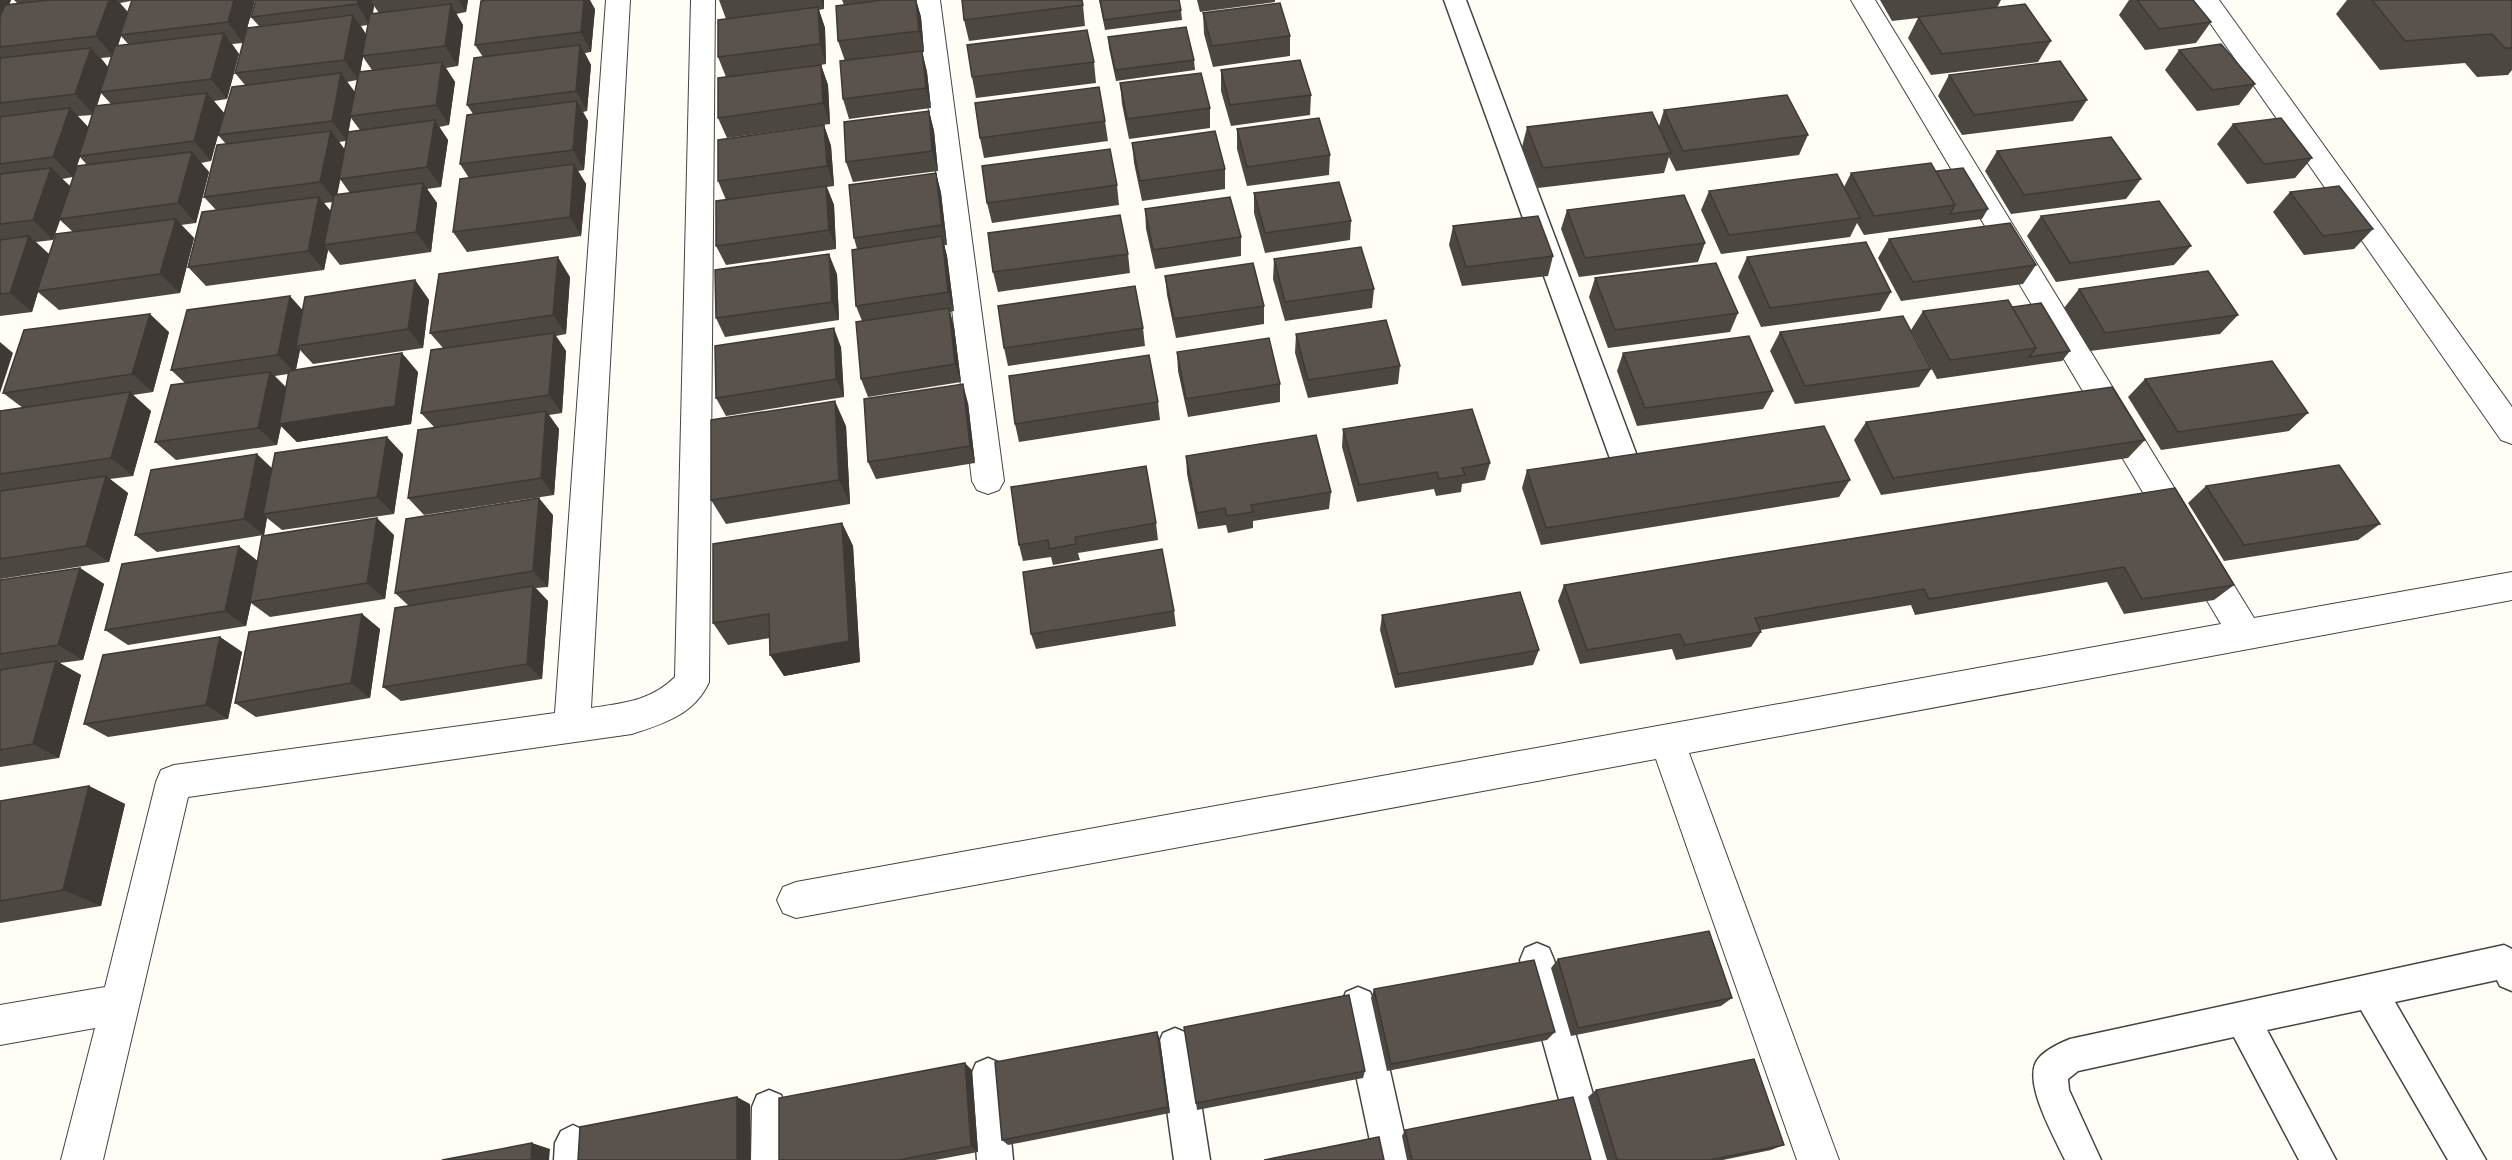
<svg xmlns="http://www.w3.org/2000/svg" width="2512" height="1160" viewBox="0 0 2512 1160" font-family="Georgia,serif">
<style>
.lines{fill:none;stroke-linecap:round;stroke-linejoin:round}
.service-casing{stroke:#444;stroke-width:3}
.minor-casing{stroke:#444;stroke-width:2}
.tertiary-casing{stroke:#444;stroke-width:2}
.service{fill:#fff;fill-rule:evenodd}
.minor{fill:#fff;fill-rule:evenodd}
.tertiary{fill:#fff;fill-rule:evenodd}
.wall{fill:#4d4742;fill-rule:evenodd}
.shaded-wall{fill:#3f3936}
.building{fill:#5a524d;stroke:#3f3936;stroke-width:1.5}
</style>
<rect width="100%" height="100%" fill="#fffdf5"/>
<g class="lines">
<defs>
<path id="service" d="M1444,0H1466L1640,464L1636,472L1626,475L1616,472L1612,464Z
M1537,943L1549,948L1554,960L1612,1160H1576L1520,960L1525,948Z
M2504,945L2512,949V991L2500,986L2497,980L2395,1002L2486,1160H2448L2361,1010L2267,1030L2336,1160H2299L2234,1037L2078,1071L2068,1079L2069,1090L2101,1160H2065C2055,1138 2021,1080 2038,1059C2045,1050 2060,1043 2070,1039Z
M1358,987L1370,992L1375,1004L1410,1160H1374L1341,1004L1346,992Z
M1175,1028L1187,1033L1192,1045L1210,1160H1174L1158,1045L1163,1033Z
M988,1058L1000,1063L1005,1075L1013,1160H977L971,1075L976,1063Z
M769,1090L781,1095L786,1107L787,1160H751L752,1107L757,1095Z
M573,1125L585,1131L591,1143L590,1160H554L555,1143L561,1131Z"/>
<path id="minor" d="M606,0H630L591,708C623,703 651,701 675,677L691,0H715L709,682C695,714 663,724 632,734L188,797L103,1160H61L95,1028L0,1045V1005L105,987L156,782L161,770L174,765L555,713Z
M916,0H940L1004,481L999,490L988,494L977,490L972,481Z
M1851,0H1875L2254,618L2512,572V600L1689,753L1839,1160H1797L1656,759L796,918L783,913L777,900L783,887L796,882L2221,624Z"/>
<path id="tertiary" d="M2194,0H2219L2512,407V444L2501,440Z"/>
</defs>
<use href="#service" class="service-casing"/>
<use href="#minor" class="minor-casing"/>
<use href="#tertiary" class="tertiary-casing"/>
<use href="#service" class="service"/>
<use href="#minor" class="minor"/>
<use href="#tertiary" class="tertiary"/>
</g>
<path class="wall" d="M0,0H11L9,5L18,4L14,0H131V1L120,3L128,12L255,0L247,28L259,26L251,17L256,0H468L466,12L456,14L463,25L458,66L446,68L455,82L449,125L439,127L448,140L441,187L427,189L437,203L431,252L340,265L328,250L324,270L206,286L188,267L216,210L204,197L226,144L218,135L245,85L235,73L243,43L232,44L239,54L227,99L214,101L224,113L211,161L201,163L209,172L196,223L181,225L194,238L180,293L59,310L38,292L32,312L0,316ZM374,6L379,13L373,14ZM368,25L366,34L361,26ZM121,36L129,45L118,46ZM112,57L108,67L101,58ZM363,57L372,70L360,72ZM357,80L355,92L347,82ZM101,93L111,104L97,106ZM93,115L88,127L78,116ZM351,118L360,130L348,132ZM346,141L345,150L339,142ZM80,157L87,165L77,166ZM73,177L70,186L62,179ZM340,179L350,193L337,194ZM333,202L331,212L324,203ZM60,220L73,232L49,254L36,242L53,240Z
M719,0H824V9L819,10L825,28L826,64L821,65L828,85L830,124L727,138L718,118L726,77L718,57L726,19Z
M842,0H916L921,17L924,52H922L927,72L931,108L849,119L843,99L845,61L838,41L844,5Z
M1099,0H1179L1181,10L1182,20L1105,30Z
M1197,0H1275V2L1200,12Z
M1880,0H2001L1997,8L2051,41L2038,62L1931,75L1908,38L1918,18L1892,21Z
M2129,0H2193L2211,22L2196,43L2145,50L2119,15Z
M2347,0H2512V70L2508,75L2477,77L2465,63L2380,70L2336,14Z
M1083,5L1085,26L969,41L964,20Z
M595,9L591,52L585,53L591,65L587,111L583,112L588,121L584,170L578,171L586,184L581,236L467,252L453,232L469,178L460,164L473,114L467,105L483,57L475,45Z
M1203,13L1290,36V56L1213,67L1204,34Z
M1108,37L1194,60L1195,70L1116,81L1109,48Z
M2179,50L2255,84L2239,105L2197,111L2165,70Z
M1094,62L1096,83L976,98L972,77Z
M1221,70L1311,95L1310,115L1231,126L1221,91Z
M1949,75L2087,100L2073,121L1962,135L1938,96Z
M1120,83L1210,108V128L1129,139L1122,104Z
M1664,110L1808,135L1799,155L1676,171L1669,157L1664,173L1538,188L1522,147L1527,127L1659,126Z
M929,111L934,131L938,171L853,182L846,162Z
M1105,121L1108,141L984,158L980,138Z
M2233,124L2312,158L2295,178L2247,184L2217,144Z
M824,125L831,146L834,186L827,187L834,205L836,249L726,265L716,246L726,200L718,181Z
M1237,129L1330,155L1329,175L1247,186L1237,149Z
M1132,143L1225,169V189L1142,201L1134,163Z
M1997,151L2141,179L2126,199L2011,214L1985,171Z
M1936,171L1988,209L1982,219L1864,235L1857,223L1850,237L1721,254L1701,210L1709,191L1844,187L1851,173Z
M936,173L941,193L947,245H944L947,256L954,311L950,312L954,327L961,382L868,397L861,379L862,321L856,306L857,249L854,238Z
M1117,185L1119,205L992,223L987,203Z
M2290,192L2373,229L2354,249L2304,255L2273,212Z
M1254,193L1351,221L1350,240L1265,253L1254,213Z
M1145,209L1241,237V256L1155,269L1146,229Z
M1567,210L1705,243L1698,262L1579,277L1561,229Z
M2041,216L2191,246L2174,265L2056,282L2027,236Z
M1453,226L1553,256L1548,276L1462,286L1449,245Z
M1889,239L2036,265L2023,284L1901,301L1878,258Z
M1128,254L1130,273L998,292L993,272Z
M1747,257L1891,292L1880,311L1761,327L1738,277Z
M1274,259L1374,289L1372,308L1285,321L1273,279Z
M837,274L839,320L725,337L716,318Z
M1165,276L1264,306V324L1176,338L1167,295Z
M570,277L566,334L556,336L566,351L562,413L549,415L559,429L554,495L424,515L408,498L434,427L421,413L443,348L430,333Z
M1595,278L1738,313L1730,332L1608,348L1589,297Z
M415,280L429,300L423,348L313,364L300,350L296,370L418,372L411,424L297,442L281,426L277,445L176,460L155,442L185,383L171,370L302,309ZM288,374L286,387L275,376Z
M2079,289L2238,315L2220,334L2090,351L2064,308Z
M2012,307L2070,351L2062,361L1937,379L1911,330L1923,311Z
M1143,328L1145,346L1008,366L1004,348Z
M169,332L153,392L133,395L151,411L133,476L110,479L128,493L109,562L0,579V411L23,408L3,393Z
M1780,332L1931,369L1919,387L1795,404L1770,351Z
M1296,334L1400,366L1398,384L1308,398L1295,353Z
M841,347L844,397L726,416L716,398Z
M1177,352L1280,384V402L1188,417L1178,371Z
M1623,353L1773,391L1763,409L1637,426L1617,371Z
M2145,379L2308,413L2289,431L2161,450L2128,397Z
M1158,402L1160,420L1019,442L1015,424Z
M968,403L975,463L876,479L868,462Z
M1866,422L2145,440L2128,458L1881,495L1854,440Z
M846,426L850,504L726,524L711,500Z
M1343,429L1490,463L1485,480L1462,484L1461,492L1436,496L1434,489L1357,502L1342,447Z
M403,454L394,514L282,530L267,518L264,535L157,552L135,535L272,468Z
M1186,456L1331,492L1329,509L1253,521V528L1228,533L1226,525L1198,529L1187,474Z
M1527,470L1850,480L1839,497L1541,545L1522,488Z
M2206,486L2380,524L2358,540L2224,561L2188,503Z
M2175,488L2234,585L2214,600L2124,614L2107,582L1915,615L1911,605L1761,630V632L1751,647L1676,660L1672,649L1580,664L1558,601L1564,585Z
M553,515L548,587L536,588L548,601L542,679L401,701L383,687L409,606L395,593Z
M842,523L853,546L860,662L784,676L770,638L728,645L713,623Z
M1156,523L1158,540L1078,553L1080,560L1053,565L1051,557L1023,561L1019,545Z
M394,535L385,599L270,617L251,603L246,626L128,645L105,630L257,561Z
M80,568L104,584L83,660L60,663L81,675L59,758L0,767V580Z
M1174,611L1176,626L1036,649L1031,634Z
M362,614L380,629L370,698L256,717L235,703Z
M1382,615L1539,650L1533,665L1395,688L1380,630Z
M220,637L242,652L228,719L108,737L84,724Z
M89,786L125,804L101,906L0,923V801Z
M1558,959L1732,998L1721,1006L1571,1036L1551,968Z
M1374,989L1555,1032L1547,1040L1387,1071L1371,998Z
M1157,1032L1160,1040L1170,1113L1008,1145L1002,1140Z
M972,1070L978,1152L935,1160H779Z
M1365,1071L1363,1078L1197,1110L1196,1103Z
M1596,1090L1784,1145L1771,1150L1723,1160H1607L1588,1097Z
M1405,1130L1591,1160H1407L1402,1136Z"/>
<path class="shaded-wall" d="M0,0H11L4,18L0,13Z
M109,0H117L129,14L120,35L121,36L114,57L96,36Z
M234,0H255L243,43L228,22Z
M358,0H375L371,1L374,6L370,25L357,4Z
M459,0H468L466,12Z
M584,0H590L595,9L591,52L581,32Z
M821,0H824V9Z
M916,0L921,17L924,52L919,31Z
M451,4L463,25L458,66L445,46Z
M818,7L825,28L826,64L820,44Z
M353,15L367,36L362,56L363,57L359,80L344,60Z
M224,33L239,54L227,99L211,79Z
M580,45L591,65L587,111L576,91Z
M91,48L109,68L100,92L101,93L94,114L75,94Z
M922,51L927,72L931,108L926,88Z
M442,62L455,82L449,125L436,105Z
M821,65L828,85L830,124L823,103Z
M341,73L356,94L350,116L351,118L347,141L332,121Z
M207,93L224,113L211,161L194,141Z
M577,101L588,121L584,170L573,150Z
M70,108L89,128L79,156L80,157L73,177L53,157Z
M929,111L934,131L938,171L932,151Z
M435,120L448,140L441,187L427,167Z
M824,125L831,146L834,186L827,166Z
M331,131L346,151L336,201L320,182Z
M192,152L209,172L196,223L178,203Z
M574,164L586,184L581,236L570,217Z
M51,168L71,187L59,219L60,220L53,240L33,220Z
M936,173L941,193L947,245L942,225Z
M423,183L437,203L431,252L416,232Z
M826,186L834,205L836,249L829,230Z
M319,197L335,216L324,245L328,250L324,270L308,251Z
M176,219L194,238L180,293L160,274Z
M29,236L50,255L37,291L38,292L32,312L10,293Z
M942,236L947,256L954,311L948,292Z
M829,254L837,274L839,320L832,302Z
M558,257L570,277L566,334L553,315Z
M415,280L429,300L423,348L408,329Z
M290,296L307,315L296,346L300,350L295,373L278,355Z
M949,308L954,327L961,382L955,364Z
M150,314L169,332L153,392L132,374Z
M834,328L841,347L844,397L836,379Z
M554,333L566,351L562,413L549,395Z
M0,342L13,353L0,393Z
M402,353L418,372L411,424L297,442L281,426L277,445L258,428L270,372L288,390Z
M963,384L968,403L975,463L970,446Z
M130,392L151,411L133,476L111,458Z
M835,401L846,426L850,504L839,480Z
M546,411L559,429L554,495L541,478Z
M387,437L403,454L394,514L377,497Z
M257,454L276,472L263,514L267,518L264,535L244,519Z
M106,476L128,493L109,562L86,546Z
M539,498L553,515L548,587L533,571Z
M377,518L394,535L385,599L367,583Z
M842,523L853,546L860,662L784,676L770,655Z
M239,546L259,562L250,602L251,603L246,626L225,611Z
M80,568L104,584L83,660L58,645Z
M533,586L548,601L542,679L527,664Z
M362,614L380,629L370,698L351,683Z
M220,637L242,652L228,719L206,705Z
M56,661L81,675L59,758L33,744Z
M89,786L125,804L101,906L63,890Z
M1157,1032L1160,1040L1170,1113L1168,1107Z
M965,1063L972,1070L978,1152L971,1146Z
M737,1097L750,1104V1160H737Z
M532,1143L550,1149L549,1160H531Z"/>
<path class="building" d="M49,0H109L96,36L0,47V17L5,5Z
M132,0H234L228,22L120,35Z
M256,0H358L357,4L251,17Z
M487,0H584L581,32L475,45L481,1Z
M883,0H916L919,31L838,41L836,6Z
M962,0H1082L1083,5L964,20Z
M1100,0H1179L1181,10L1104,20Z
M2137,0H2193L2211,22L2159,29Z
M2372,0H2512V48H2505L2492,34L2405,41Z
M1280,3L1290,36L1212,46L1203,13Z
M451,4L445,46L362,56L370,14Z
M2025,4L2051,41L1942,54L1918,17Z
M818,7L820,44L718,57V20Z
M353,15L344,60L235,73L247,28Z
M1186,27L1194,60L1115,70L1108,37Z
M1087,30L1094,62L972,77L967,45Z
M224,33L211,79L100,92L115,46Z
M2221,44L2255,84L2212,90L2179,50Z
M580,45L576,91L467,105L474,58Z
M91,48L75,94L0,103V58Z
M922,51L926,88L843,99L840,61Z
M1300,60L1311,95L1230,105L1221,70Z
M2060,61L2087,100L1974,115L1949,75Z
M442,62L436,105L350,116L359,72Z
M821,65L823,103L718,118V78Z
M341,73L332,121L218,135L232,87Z
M1201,73L1210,108L1127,119L1120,83Z
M1099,87L1105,121L980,138L975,103Z
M207,93L194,141L79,156L95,106Z
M1787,95L1808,135L1683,151L1664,110Z
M577,101L573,150L460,164L467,115Z
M70,108L53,157L0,164V117Z
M929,111L932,151L846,162L844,122Z
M1652,112L1671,153L1543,168L1527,127Z
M1319,118L1330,155L1247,167L1237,129Z
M2281,118L2312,158L2264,164L2233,124Z
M435,120L427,167L339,179L348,132Z
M824,125L827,166L718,181V140Z
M331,131L320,182L204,197L217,145Z
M1215,131L1225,169L1140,181L1132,143Z
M2111,137L2141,179L2024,195L1997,151Z
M1110,149L1117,185L987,203L982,166Z
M192,152L178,203L59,219L77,166Z
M1931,163L1955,205L1874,216L1851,173Z
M574,164L570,217L453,232L460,179Z
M51,168L33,220L0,224V174Z
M1963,168L1988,209L1950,214L1955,205L1936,171Z
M936,173L942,225L854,238L849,185Z
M1837,174L1860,218L1729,235L1709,191Z
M1339,182L1351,221L1265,233L1254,193Z
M423,183L416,232L324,245L334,195Z
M826,186L829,230L716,246V201Z
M2339,186L2373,229L2323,236L2290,192Z
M1684,195L1705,243L1585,258L1567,210Z
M319,197L308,251L188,267L202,212Z
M1230,197L1241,237L1153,250L1145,209Z
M2159,201L2191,246L2070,263L2041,216Z
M1120,215L1128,254L993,272L988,233Z
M1538,216L1553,256L1466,267L1453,226Z
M176,219L160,274L37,291L56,234Z
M2010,223L2036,265L1913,282L1889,239Z
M29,236L10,293L0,294V240Z
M942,236L948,292L856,306L852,250Z
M1866,242L1891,292L1770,308L1747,257Z
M1361,247L1374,289L1285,302L1274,259Z
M829,254L832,302L716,318L715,270Z
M558,257L553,315L430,333L439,274Z
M1253,263L1264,306L1174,319L1165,276Z
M1716,263L1738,313L1615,330L1595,278Z
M2208,271L2238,315L2105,333L2079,289Z
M415,280L408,329L296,346L305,297Z
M1135,286L1143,328L1004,348L998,306Z
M290,296L278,355L171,370L187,310Z
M2008,300L2036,348L1950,360L1923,311Z
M2041,303L2070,351L2029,357L2036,348L2012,307Z
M949,308L955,364L861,379L856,322Z
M150,314L132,374L3,393L24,330Z
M1903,316L1931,369L1805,386L1780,332Z
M1386,320L1400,366L1308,380L1296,334Z
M834,328L836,379L716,398L715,346Z
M554,333L549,395L421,413L431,350Z
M1749,336L1773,391L1645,408L1623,353Z
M1269,338L1280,384L1186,399L1177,352Z
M402,353L395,406L279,424L289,371Z
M1149,355L1158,402L1015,424L1009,376Z
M2272,361L2308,413L2178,432L2145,379Z
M270,372L258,428L155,442L171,385Z
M963,384L970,446L868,462L864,399Z
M2112,387L2145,440L1893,478L1866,422Z
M130,392L111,458L0,474V411Z
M835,401L839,480L711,500V420Z
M1472,409L1490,463L1462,468L1465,475L1439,479L1437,472L1359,485L1343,429Z
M546,411L541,478L408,498L418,430Z
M1824,426L1850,480L1546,528L1527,470Z
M1316,435L1331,492L1251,505L1253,512L1227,516L1225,508L1197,513L1186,456Z
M387,437L377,497L263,514L275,453Z
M257,454L244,519L135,535L151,470Z
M2339,465L2380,524L2244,545L2206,486Z
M1146,466L1156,523L1075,537L1076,544L1049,549L1048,540L1019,545L1011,487Z
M106,476L86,546L0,559V491Z
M2175,488L2234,585L2142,599L2124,567L1929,599L1924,589L1755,618L1761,632L1685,645L1680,634L1587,650L1564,585L1729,558Z
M539,498L533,571L395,593L406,519Z
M377,518L367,583L250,602L262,536Z
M842,523L849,641L770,655L769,614L713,623V544Z
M239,546L225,611L105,630L122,564Z
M1162,549L1174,611L1031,634L1023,572Z
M80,568L58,645L0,654V580Z
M533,586L527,664L383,687L395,608Z
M1520,592L1539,650L1398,674L1382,615Z
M362,614L351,683L235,703L249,632Z
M220,637L206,705L84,724L103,655Z
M56,661L33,744L0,750V670Z
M89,786L63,890L0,901V801Z
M1709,931L1732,998L1578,1028L1558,959Z
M1534,960L1555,1032L1391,1064L1374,989Z
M1349,995L1365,1071L1196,1103L1184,1027Z
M1157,1032L1168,1107L1002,1140L995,1062Z
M1754,1059L1784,1145L1710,1160H1617L1596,1090Z
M965,1063L971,1146L899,1160H779V1098Z
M737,1097V1160H578L580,1127Z
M1573,1097L1591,1160H1412L1405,1130Z
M1379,1137L1384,1160H1264Z
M532,1143L531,1160H442Z"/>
</svg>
